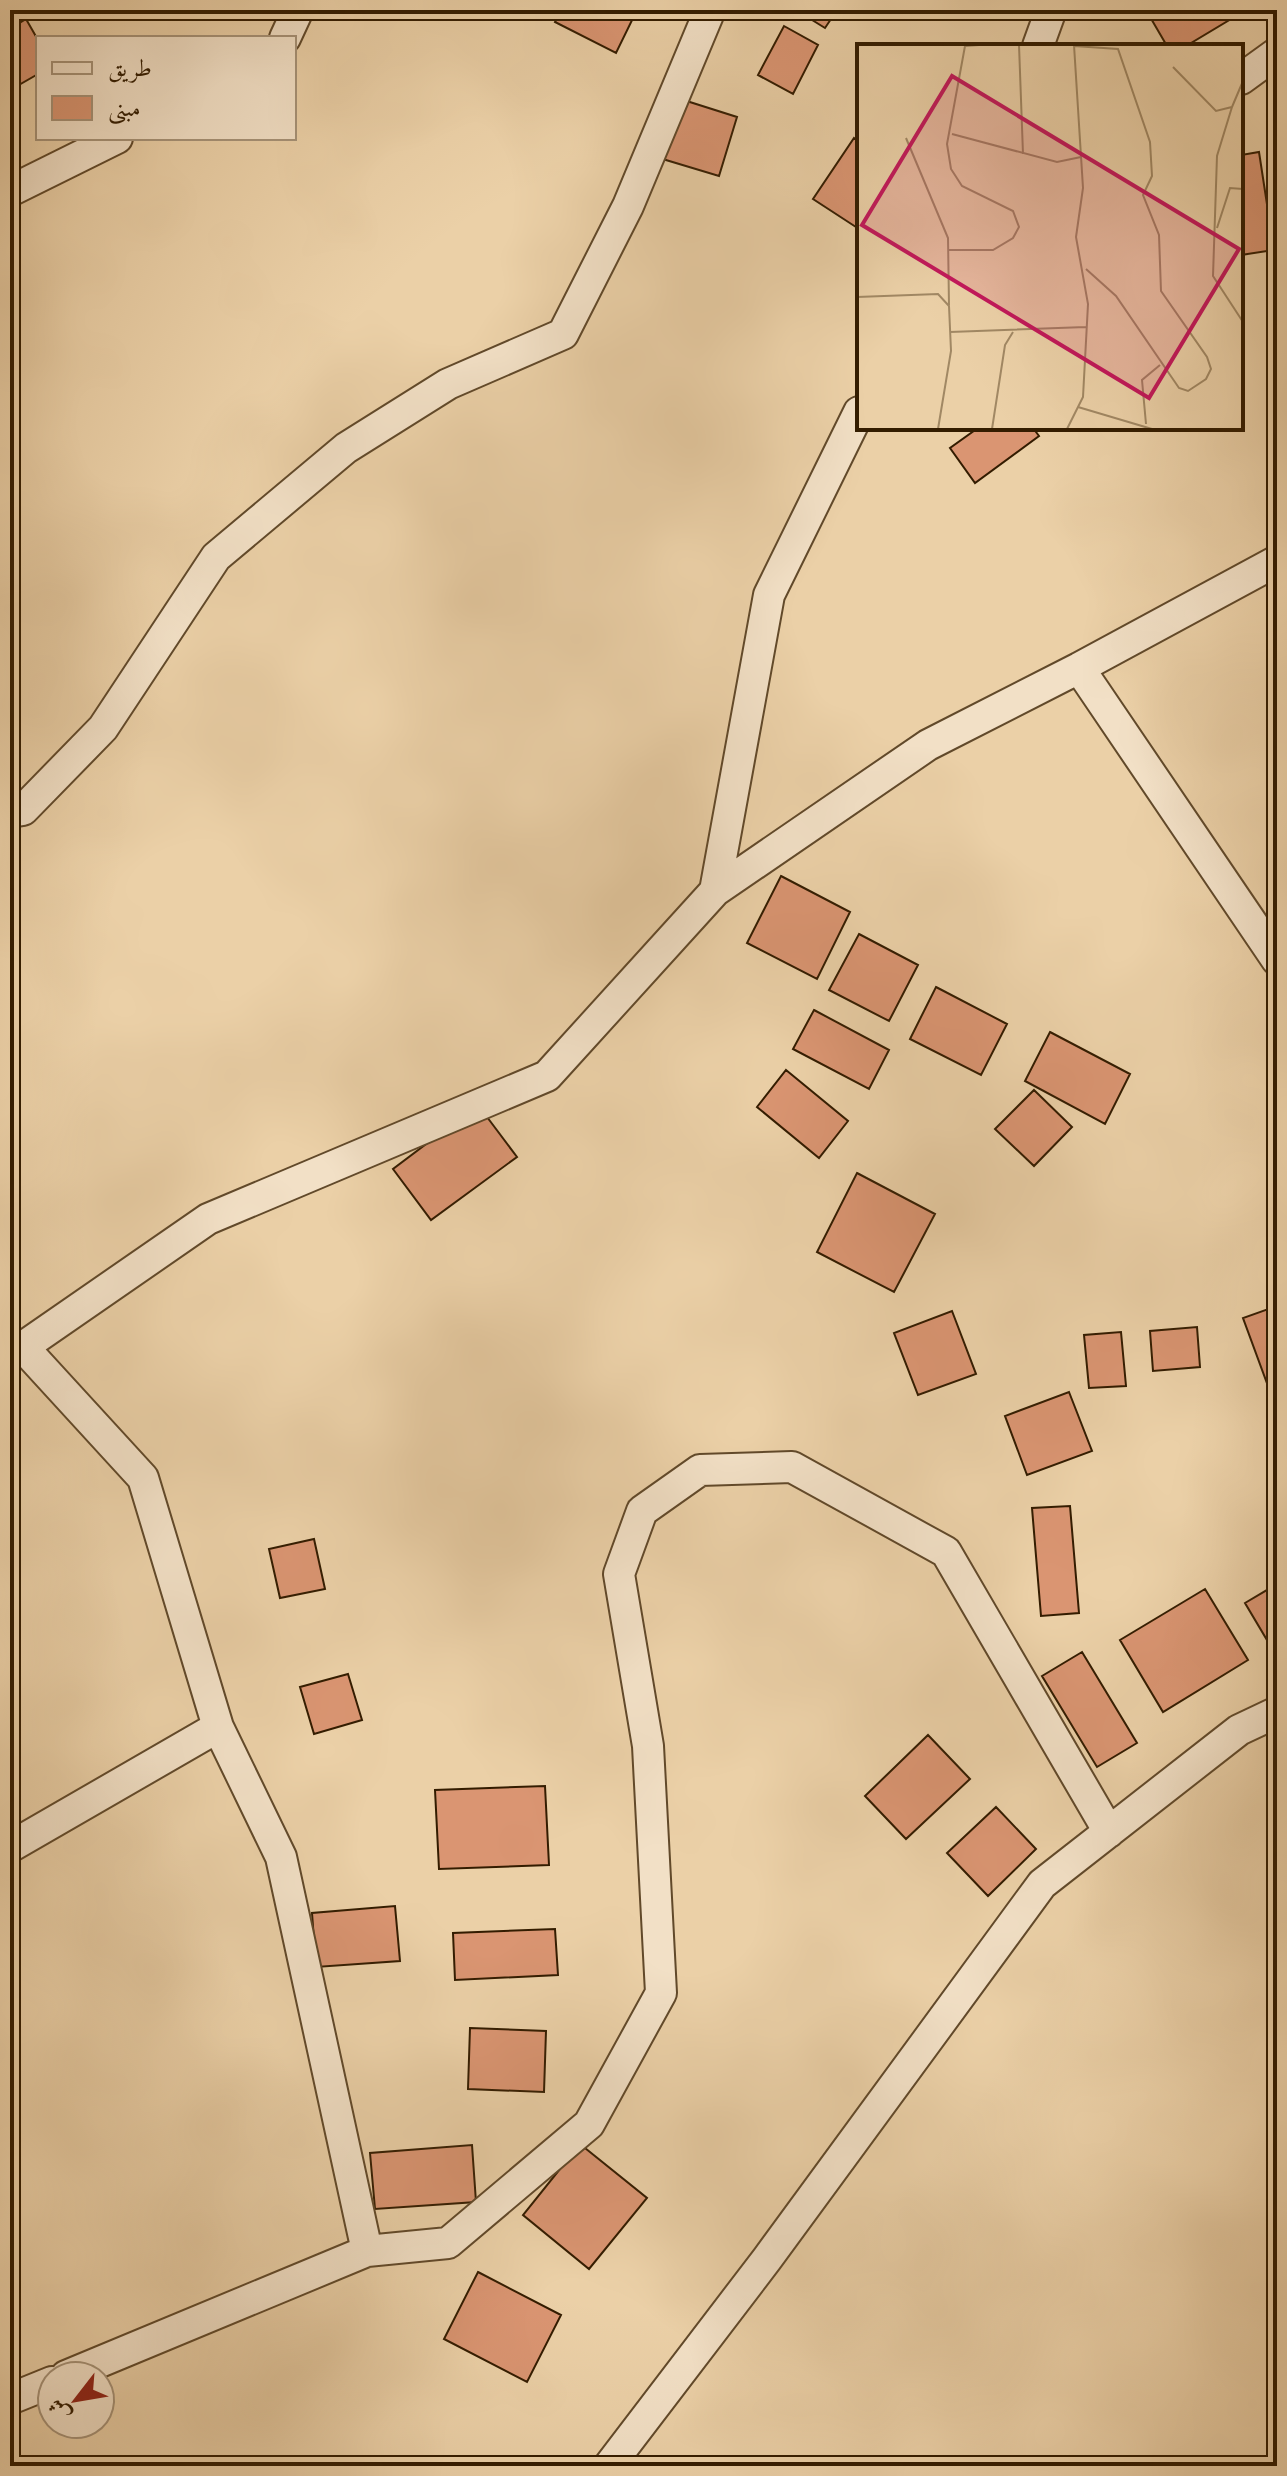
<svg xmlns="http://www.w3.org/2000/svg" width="1287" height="2476" viewBox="0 0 1287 2476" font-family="'Old Standard TT',Amiri,serif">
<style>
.building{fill:#da9572;stroke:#331c00;stroke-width:2}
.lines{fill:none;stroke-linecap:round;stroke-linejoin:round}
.street-casing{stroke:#61492a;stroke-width:34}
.street{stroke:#f2e0c6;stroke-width:30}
.inset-road{fill:none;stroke:#a18864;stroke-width:2}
.view{fill:#c2185b;fill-opacity:0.15;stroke:#c2185b;stroke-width:4}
.inset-edge{fill:none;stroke:#331c00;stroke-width:4}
</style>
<rect width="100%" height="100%" fill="#ebd0a7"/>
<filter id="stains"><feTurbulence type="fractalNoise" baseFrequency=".0025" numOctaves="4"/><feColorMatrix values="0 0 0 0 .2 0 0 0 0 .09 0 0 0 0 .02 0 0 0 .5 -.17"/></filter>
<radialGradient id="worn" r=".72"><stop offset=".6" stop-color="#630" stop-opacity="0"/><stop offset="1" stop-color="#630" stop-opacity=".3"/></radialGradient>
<path class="building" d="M561,10H637L616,53L555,22Z
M796,10H837L825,28Z
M1146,10H1246L1186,46H1167Z
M26,19L38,40V74L10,90V29Z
M784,26L818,45L793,94L758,75Z
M674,97L737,117L719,176L656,157Z
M854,138L859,142V229L813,199Z
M1259,152L1274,250L1241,255V155Z
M978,428H1033L1039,436L975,483L950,448Z
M781,876L850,912L817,979L747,943Z
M859,934L918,965L889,1021L829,990Z
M936,987L1007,1024L981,1075L910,1039Z
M814,1010L889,1050L869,1089L793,1049Z
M1050,1032L1130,1074L1105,1124L1025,1081Z
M786,1070L848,1121L819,1158L757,1107Z
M1034,1090L1072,1127L1034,1166L995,1129Z
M478,1105L517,1157L431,1220L393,1169Z
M857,1173L935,1214L894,1292L817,1252Z
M1277,1306V1383L1268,1386L1243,1318Z
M952,1311L976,1374L918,1395L894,1333Z
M1197,1327L1200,1367L1153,1371L1150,1331Z
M1121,1332L1126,1386L1089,1388L1084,1335Z
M1069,1392L1092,1451L1027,1475L1005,1416Z
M1070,1506L1079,1613L1041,1616L1032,1508Z
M314,1539L325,1589L280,1598L269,1549Z
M1277,1584V1657L1245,1603Z
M1205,1589L1248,1660L1163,1712L1120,1640Z
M1082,1652L1137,1743L1097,1767L1042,1676Z
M348,1674L362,1720L314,1734L300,1687Z
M928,1735L970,1779L906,1839L865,1796Z
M545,1786L549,1865L439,1869L435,1790Z
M996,1807L1036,1849L988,1896L947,1853Z
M395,1906L400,1961L316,1967L312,1913Z
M555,1929L558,1975L455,1980L453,1933Z
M470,2028L546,2031L544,2092L468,2089Z
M580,2144L647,2198L589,2269L523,2215Z
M472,2145L476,2202L375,2209L370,2153Z
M478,2272L561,2315L527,2382L444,2339Z"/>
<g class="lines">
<defs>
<path id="street" d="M285,38L298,10
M1038,46L1051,10
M1241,79L1277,53
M10,191L117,138
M1079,668L1277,960
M10,812L23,810L103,728L216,557L346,448L448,384L563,334L628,206L710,10
M715,891L769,595L859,412
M23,1347L143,1478L218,1727L281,1857L367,2251
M10,1356L208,1219L547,1076L715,891L928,745L1079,668L1277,561
M10,1847L218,1727
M66,2376L367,2251L448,2243L589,2124L661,1993L648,1746L619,1574L642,1511L700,1470L792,1467L946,1552L1109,1832
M10,2399L52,2382
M609,2466L767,2259L1042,1884L1239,1730L1277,1712"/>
</defs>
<use href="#street" class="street-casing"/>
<use href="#street" class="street"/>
</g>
<g transform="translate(857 44)">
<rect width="386" height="386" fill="#ebd0a7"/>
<path class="inset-road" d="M162,1L166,110M217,2L261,5L293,98L295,132L286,151L302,191L304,247L350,313L354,325L349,335L331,347L322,344L259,252L229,225M316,23L359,67L375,63L360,112L356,232L386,278M375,63L386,37M95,90L200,118L224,113M49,94L91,194L92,261M360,184L373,144L386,145M92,206H136L156,194L162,183L156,167L105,142L94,125L90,100L108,2L122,1M0,253L81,250L92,262L94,307L81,385M93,288L229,283M221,363L295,385M289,380L285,336L303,321M135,385L148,301L156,288M210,385L226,353L231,260L219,193L226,144L217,1"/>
<path class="view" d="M95,32L382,205L292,354L5,181Z"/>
<rect width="386" height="386" class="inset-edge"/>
</g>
<rect width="1287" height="2476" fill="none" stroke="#ebd0a7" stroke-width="40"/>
<rect x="12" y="12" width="1263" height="2452" fill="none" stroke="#331c00" stroke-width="4"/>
<rect x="20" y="20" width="1247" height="2436" fill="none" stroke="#331c00" stroke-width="2"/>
<rect x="36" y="36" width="260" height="104" fill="#f2e0c6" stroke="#a69277" stroke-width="2"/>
<rect x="52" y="62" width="40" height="12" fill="#f2e0c6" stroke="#a69277" stroke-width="2"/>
<text x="108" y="76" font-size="24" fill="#331c00">طريق</text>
<rect x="52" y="96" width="40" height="24" fill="#da9572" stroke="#a69277" stroke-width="2"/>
<text x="108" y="116" font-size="24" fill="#331c00">مبنى</text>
<g transform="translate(76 2400) rotate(239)"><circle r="38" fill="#f2e0c6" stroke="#a69277" stroke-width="2"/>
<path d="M0-6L14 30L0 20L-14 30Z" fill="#8f2418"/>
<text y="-12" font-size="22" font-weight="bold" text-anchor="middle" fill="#331c00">ش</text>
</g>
<rect width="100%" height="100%" filter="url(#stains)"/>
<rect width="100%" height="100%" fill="url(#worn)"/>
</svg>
